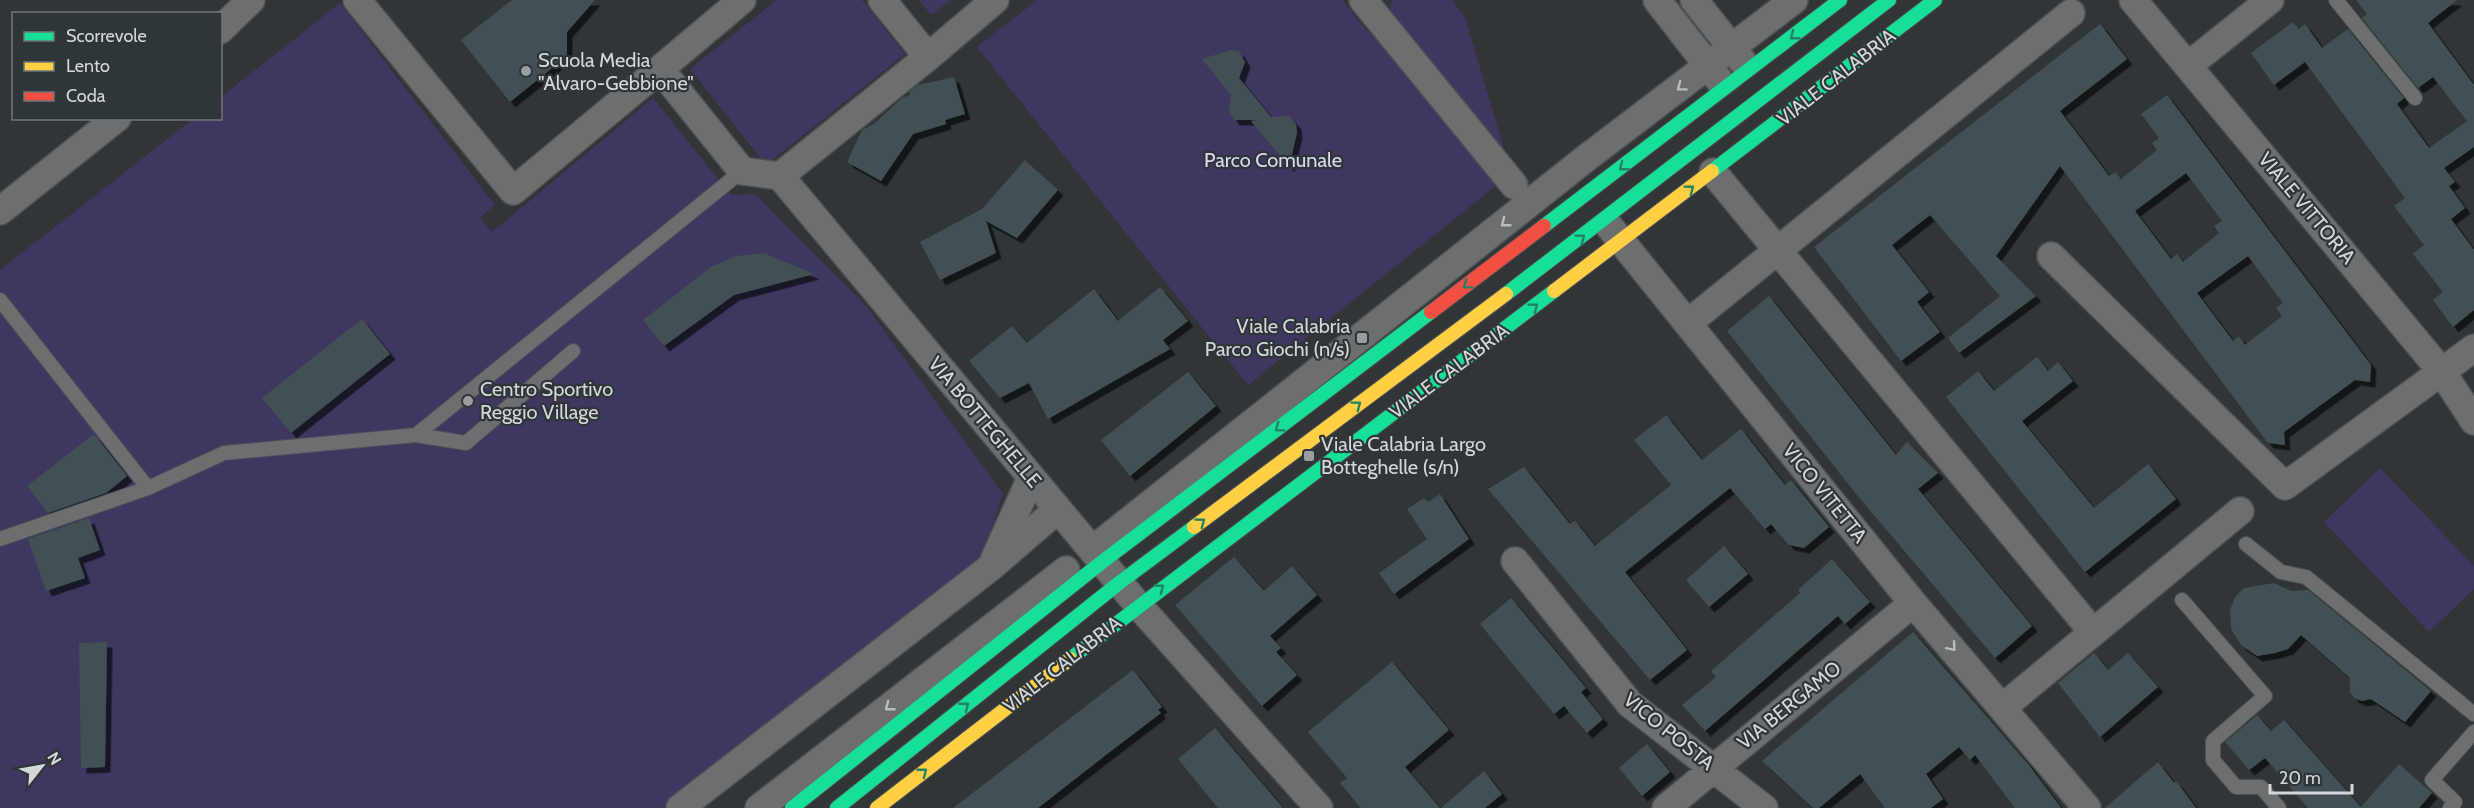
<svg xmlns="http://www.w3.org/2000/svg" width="2474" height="808" viewBox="0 0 2474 808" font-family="Cabin,sans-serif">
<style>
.green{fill:#3f375f}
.building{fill:#425053;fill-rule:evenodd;filter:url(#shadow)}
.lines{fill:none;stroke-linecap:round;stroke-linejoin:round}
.lane-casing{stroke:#4e5153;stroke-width:16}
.street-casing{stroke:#4e5153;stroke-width:30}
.fast-casing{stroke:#4e5153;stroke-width:16}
.slow-casing{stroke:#4e5153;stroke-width:16}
.jam-casing{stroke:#4e5153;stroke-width:16}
.lane{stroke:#6c6e6f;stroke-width:14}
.street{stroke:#6c6e6f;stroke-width:27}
.fast{stroke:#16e098;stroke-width:14}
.slow{stroke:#ffcf43;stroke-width:14}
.jam{stroke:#f24e42;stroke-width:14}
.oneway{stroke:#248264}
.oneway2{stroke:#b9bdbe}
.poi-dot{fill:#9a9ea0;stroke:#2f3639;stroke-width:2}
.labels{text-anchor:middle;stroke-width:4.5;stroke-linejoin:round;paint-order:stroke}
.poi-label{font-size:20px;fill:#d3d7d9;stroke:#2f3639;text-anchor:start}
.street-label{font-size:20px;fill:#d3d7d9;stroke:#2f3639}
.park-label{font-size:20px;fill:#dcd9ef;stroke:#2f3639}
</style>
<defs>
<filter id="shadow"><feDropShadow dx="5.5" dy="5.5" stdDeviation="0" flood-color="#0009"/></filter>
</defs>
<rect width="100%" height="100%" fill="#313537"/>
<path class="green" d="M777,0H862L905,54L766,165L690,69Z
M919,0H951L931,15Z
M1037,0H1342L1368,32L1387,34L1503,180L1248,385L977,47Z
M1393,0H1452L1465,17L1511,173L1386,19Z
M340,3L495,205L480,217L492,232L653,98L731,195L755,194L867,307L1003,494L978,571L669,808H0V270L193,119L220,118L221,97Z
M2380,468L2474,566V589L2429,632L2324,522Z"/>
<path class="building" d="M512,0H595L567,32V56L510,102L461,40Z
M2356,0H2457L2428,23L2474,85V147L2444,168L2455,182L2449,186L2465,208L2451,219L2474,250V310L2453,327L2433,300L2443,292L2413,254L2424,245L2394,206L2405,198L2305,62L2274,85L2251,53L2293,22L2299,29L2305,24L2322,48L2348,29L2404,98L2397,104L2429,148L2467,121L2433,77L2418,88L2362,18L2367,14Z
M2100,24L2127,59L2060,111L2109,176L2115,172L2121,179L2157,150L2152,143L2159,138L2141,114L2167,95L2371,365L2370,382L2355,380L2284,432L2285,445L2268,443L2060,166L1996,256L2036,296L1959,353L1948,338L2000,296L1930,215L1892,245L1929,292L1917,302L1940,332L1901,361L1814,247ZM2186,173L2222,221L2214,226L2219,233L2183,262L2177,254L2171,259L2135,211ZM2248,256L2283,303L2276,308L2282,316L2245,345L2239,336L2233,341L2197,293Z
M1231,50L1239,51L1245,62L1239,78L1271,117L1289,116L1296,124L1297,133L1289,167L1251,121L1257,120H1234L1229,112L1231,95L1202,59Z
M954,77L965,114L945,120L946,124L913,134L881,181L847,162L862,130L874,124L902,98L910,95L909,92L918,85Z
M1025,160L1058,190L1017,238L986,221L996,253L940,280L920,242L982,209Z
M764,253L814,274L734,295L664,346L643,320L711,267L736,256Z
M1160,287L1188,321L1163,340L1170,349L1048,419L1029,383L1000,398L969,361L1012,326L1027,343L1094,289L1118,321Z
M1769,296L1896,455L1907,442L1938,473L1918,489L2032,626L1995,658L1857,495L1727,331Z
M362,319L390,354L291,433L262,398Z
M2037,357L2048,371L2058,362L2073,381L2022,421L2094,508L2148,464L2176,499L2085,572L1946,397L1978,371L1994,391Z
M1188,372L1216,406L1130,476L1101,440Z
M1666,415L1702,460L1741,429L1785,485L1791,480L1829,527L1804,548L1789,545L1771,524L1765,529L1730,488L1625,572L1687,650L1650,680L1488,489L1524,467L1570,524L1575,521L1595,546L1671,485L1634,440Z
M94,434L127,476L106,493L48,513L27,486Z
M1440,494L1469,539L1394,594L1379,573L1427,539L1407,509L1424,498L1428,502Z
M89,518L100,550L78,558L85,578L46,591L28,539Z
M1724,546L1748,574L1709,607L1686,580Z
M1234,557L1264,591L1292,566L1317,595L1270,636L1281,648L1276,652L1297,675L1262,706L1175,605Z
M1832,559L1870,602L1845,624L1838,616L1705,731L1682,705L1716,677L1711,671L1800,593L1798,590Z
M2274,583L2291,591L2308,590L2431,691L2405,722L2371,699L2362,701L2354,698L2350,692V678L2301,635L2288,649L2275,653L2257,656L2241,645L2231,629L2230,610L2235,597L2244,588Z
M1511,598L1586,688L1581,692L1603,719L1587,733L1564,706L1554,714L1480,624Z
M1913,632L2028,764L2061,808H2015L1975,755L1970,760L1959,747L1926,774L1943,799L1931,808H1885L1860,774L1819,808H1813L1762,761Z
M107,642L105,767L81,768L79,643Z
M2094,653L2108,670L2128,653L2158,687L2100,737L2058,683Z
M1392,662L1449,730L1405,767L1440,808H1361L1340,783L1347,778L1308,732Z
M1133,670L1162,707L1158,710L1161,713L1111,751L1038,808H953Z
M2257,715L2271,731L2284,720L2361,807L2399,764L2432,793L2419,808H2308L2265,758L2249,770L2225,742Z
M1215,728L1283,808H1218L1178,759Z
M1647,744L1670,772L1642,796L1619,768Z
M2158,762L2174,783L2176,781L2196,808H2105Z
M1484,771L1502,794L1485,808H1441Z"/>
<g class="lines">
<defs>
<path id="lane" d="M2336,0L2415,98
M0,300L148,488L224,453L416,435L742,171
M416,435L466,443L573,351
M0,539L148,488
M2246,544L2281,572L2306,577L2474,714
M2182,600L2265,696L2213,741V760L2236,787H2261L2279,808
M2450,808L2455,802L2432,780L2474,732"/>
<path id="street" d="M357,0L513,191L660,69
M742,0L660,69L742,171L780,176
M882,0L928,57L780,176L1138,605L1319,808
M1363,0L1514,185
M1657,0L1719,80
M1694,0L1743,62
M2133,0L2442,372L2474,421
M220,30L251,0
M928,57L995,0
M2189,65L2270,0
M1713,172L2092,631
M0,211L117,118
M1609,226L1913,603L2087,808
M2051,256L2285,486L2474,348
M1688,323L2071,13
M1096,547L1585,159L1794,0
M994,560L1031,478
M1515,561L1630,704L1764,808
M2003,707L2240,511
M680,808L991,567L1057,510
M759,808L1066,570
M1666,808L1913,603"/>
<path id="fast" d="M1712,171L1935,0
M1544,226L1840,0
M1506,294L1889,0
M1070,659L1554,291
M792,808L1102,562L1431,312
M837,808L1119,583L1194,527"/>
<path id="slow" d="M1554,291L1712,171
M1194,527L1506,294
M877,808L1070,659"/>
<path id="jam" d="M1431,312L1544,226"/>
</defs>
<use href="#lane" class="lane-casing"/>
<use href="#street" class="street-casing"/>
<use href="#fast" class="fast-casing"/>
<use href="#slow" class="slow-casing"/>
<use href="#jam" class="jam-casing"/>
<use href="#lane" class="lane"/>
<use href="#street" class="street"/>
<use href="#fast" class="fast"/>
<use href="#slow" class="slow"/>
<use href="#jam" class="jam"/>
</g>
<defs><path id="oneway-chevron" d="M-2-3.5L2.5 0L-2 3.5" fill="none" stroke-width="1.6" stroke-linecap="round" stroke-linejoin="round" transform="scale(1.5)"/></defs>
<g class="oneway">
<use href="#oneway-chevron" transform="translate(1794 36) rotate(142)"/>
<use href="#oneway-chevron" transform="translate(1623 167) rotate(142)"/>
<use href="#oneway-chevron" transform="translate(1690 189) rotate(-37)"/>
<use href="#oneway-chevron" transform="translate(1581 238) rotate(-37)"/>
<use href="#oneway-chevron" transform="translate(1467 285) rotate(143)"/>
<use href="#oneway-chevron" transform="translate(1534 307) rotate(-37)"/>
<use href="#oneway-chevron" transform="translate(1357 405) rotate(-37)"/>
<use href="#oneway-chevron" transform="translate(1279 428) rotate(143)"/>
<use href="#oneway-chevron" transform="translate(1201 522) rotate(-37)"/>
<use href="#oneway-chevron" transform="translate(1160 588) rotate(-37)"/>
<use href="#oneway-chevron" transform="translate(965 706) rotate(-39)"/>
<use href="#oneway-chevron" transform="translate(923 772) rotate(-38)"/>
</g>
<g class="oneway2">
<use href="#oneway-chevron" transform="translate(1681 87) rotate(143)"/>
<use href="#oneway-chevron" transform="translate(1505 223) rotate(142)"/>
<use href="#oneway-chevron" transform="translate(1952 647) rotate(49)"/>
<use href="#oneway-chevron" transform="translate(889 707) rotate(142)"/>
</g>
<g class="poi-dot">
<circle cx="526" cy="71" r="6"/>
<rect x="1356" y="332" width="12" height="12" rx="3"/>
<circle cx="468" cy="401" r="6"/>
<rect x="1303" y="450" width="12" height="12" rx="3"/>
</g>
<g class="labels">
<g class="poi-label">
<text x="538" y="67">Scuola Media<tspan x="538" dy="23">"Alvaro-Gebbione"</tspan></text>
<text x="1350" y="333" text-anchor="end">Viale Calabria<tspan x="1350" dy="23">Parco Giochi (n/s)</tspan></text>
<text x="480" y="396">Centro Sportivo<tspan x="480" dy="23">Reggio Village</tspan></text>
<text x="1321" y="451">Viale Calabria Largo<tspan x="1321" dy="23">Botteghelle (s/n)</tspan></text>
</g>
<g class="street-label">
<text transform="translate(1836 77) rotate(-38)" y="7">VIALE CALABRIA</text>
<text transform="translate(2307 208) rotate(50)" y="7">VIALE VITTORIA</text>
<text transform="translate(1449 371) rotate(-37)" y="7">VIALE CALABRIA</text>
<text transform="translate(985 422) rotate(50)" y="7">VIA BOTTEGHELLE</text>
<text transform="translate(1825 493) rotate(51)" y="7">VICO VITETTA</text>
<text transform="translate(1062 664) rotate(-38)" y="7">VIALE CALABRIA</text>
<text transform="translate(1789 705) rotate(-39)" y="7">VIA BERGAMO</text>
<text transform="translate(1669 731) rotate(39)" y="7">VICO POSTA</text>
</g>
<g class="park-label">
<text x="1273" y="167">Parco Comunale</text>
</g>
</g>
<rect x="12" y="12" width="210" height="108" fill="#2f3639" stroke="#717679" stroke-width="1.5"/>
<rect x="24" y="32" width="30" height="9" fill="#16e098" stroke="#717679" stroke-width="1.5"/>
<text x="66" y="42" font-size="18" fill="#d3d7d9">Scorrevole</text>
<rect x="24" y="62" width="30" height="9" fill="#ffcf43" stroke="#717679" stroke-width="1.5"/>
<text x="66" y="72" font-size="18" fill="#d3d7d9">Lento</text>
<rect x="24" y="92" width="30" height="9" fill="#f24e42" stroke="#717679" stroke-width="1.5"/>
<text x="66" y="102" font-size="18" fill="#d3d7d9">Coda</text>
<g transform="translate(42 766) rotate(59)" stroke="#2f3639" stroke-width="4.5" paint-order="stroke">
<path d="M0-4.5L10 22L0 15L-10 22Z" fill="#d3d7d9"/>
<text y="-9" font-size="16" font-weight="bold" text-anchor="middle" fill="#d3d7d9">N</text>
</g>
<path d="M2270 784v9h82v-9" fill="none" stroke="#d3d7d9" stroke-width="3"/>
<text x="2279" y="784" font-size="18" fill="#d3d7d9" stroke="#2f3639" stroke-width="4.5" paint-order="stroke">20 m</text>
</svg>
